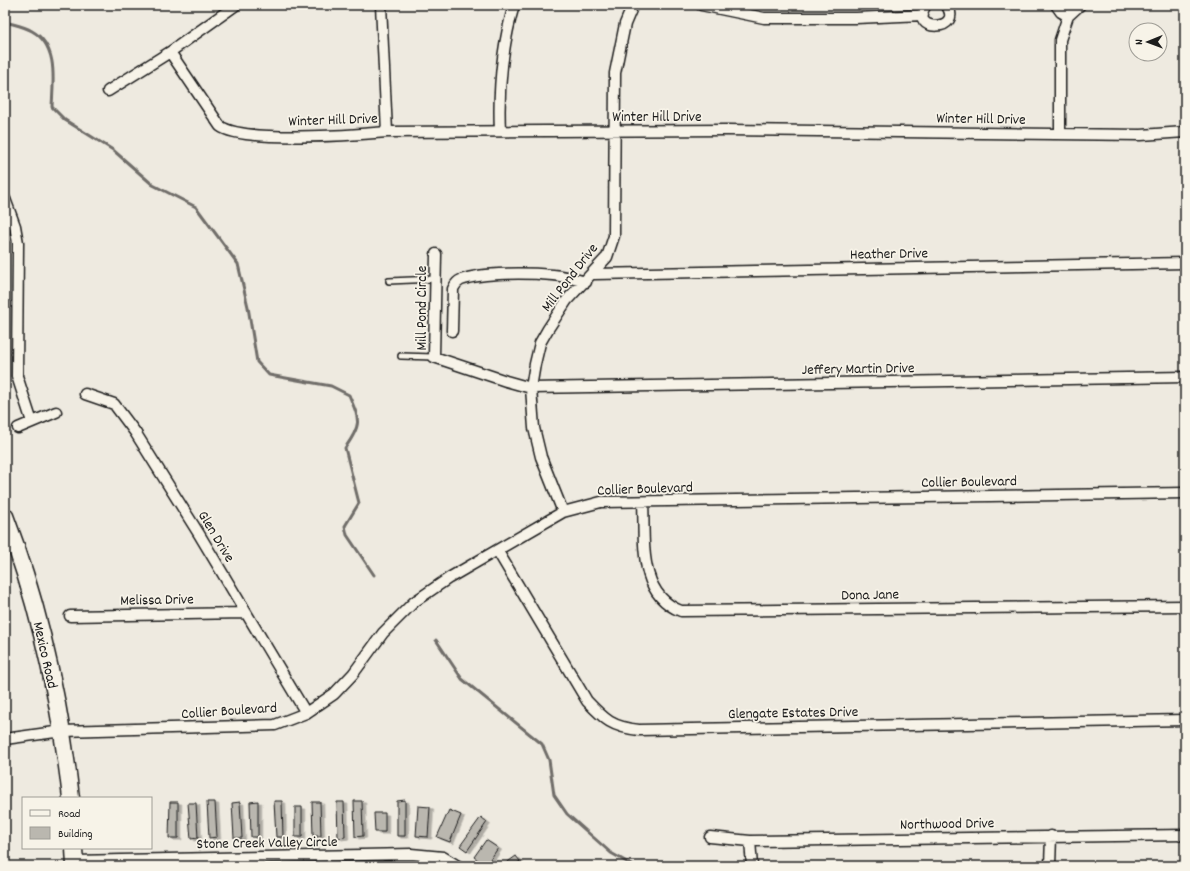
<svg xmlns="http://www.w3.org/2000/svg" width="1190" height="871" viewBox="0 0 1190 871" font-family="Dekko,sans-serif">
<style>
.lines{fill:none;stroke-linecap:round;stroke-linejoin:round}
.stream{stroke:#6f6d69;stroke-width:3}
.building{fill:#bab7af;stroke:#1c1c1c;filter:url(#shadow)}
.lane-casing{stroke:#1c1c1c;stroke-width:8}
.street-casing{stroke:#1c1c1c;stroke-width:13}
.primary-casing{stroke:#1c1c1c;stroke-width:19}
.lane{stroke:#f7f3e8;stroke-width:5}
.street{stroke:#f7f3e8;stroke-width:10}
.primary{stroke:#f7f3e8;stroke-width:16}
.labels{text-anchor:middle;stroke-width:3.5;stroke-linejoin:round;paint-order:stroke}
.street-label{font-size:15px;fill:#1c1c1c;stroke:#f7f3e8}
</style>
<defs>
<filter id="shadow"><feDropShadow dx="3.5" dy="2" stdDeviation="0" flood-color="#0004"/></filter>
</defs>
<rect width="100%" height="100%" fill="#eeeae0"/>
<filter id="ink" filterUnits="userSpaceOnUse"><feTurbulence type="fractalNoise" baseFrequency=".025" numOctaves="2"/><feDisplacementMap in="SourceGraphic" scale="8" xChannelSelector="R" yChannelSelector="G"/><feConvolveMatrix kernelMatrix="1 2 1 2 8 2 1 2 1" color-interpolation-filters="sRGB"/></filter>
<g filter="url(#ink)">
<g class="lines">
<path class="stream" d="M5,24L9,23C16,25 25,27 32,31C59,46 53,82 52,107L65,120L113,150L153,185L196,207L238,264L248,307L257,362L269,375L331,386L349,395C360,421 362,424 345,448L359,503L345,526L347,535L374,575
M436,640L462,679L542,744L549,760L554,795L567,814L611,853L634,866"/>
</g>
<path class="building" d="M405,800V836H397V801Z
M258,801V837H251L250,802Z
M274,801H282L283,837H276Z
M354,801H362L363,836L355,837Z
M170,802H178V838H169Z
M207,802H215L217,837L209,838Z
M240,802L242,838H234L232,803Z
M312,802H320L321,836H313Z
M337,802H344L345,837L338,838Z
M188,803H196L198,838L191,839Z
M418,806L430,807L428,837L416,836Z
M295,807H302V837H295Z
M449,810L461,815L450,842L437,837Z
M374,813H385V832H375Z
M481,817L487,822L467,851L460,846Z
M486,840L498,848L486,866L474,857Z
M516,856L520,861L514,866H502Z"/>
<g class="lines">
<defs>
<path id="lane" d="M389,281L435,279
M401,356L434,357"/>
<path id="street" d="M381,5L387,132
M701,5L764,18H856L923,15
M926,5C907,34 966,31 946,5
M1056,5L1061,12L1068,16
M170,52L220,126C242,143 355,135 387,132L727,130L1141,135L1185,132
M108,91L170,52L236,5
M500,131C498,88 502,47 514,5
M1060,134V40L1068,16L1080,5
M5,199L15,226L18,243L17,376L32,422
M436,254L434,357L506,381L531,388L1185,377
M594,274L1185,263
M452,331L453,289C455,285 456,282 461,280C483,272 529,273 553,275C564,276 575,279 586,282
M85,394L114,404L135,432L199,534L306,713
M18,428L56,412
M643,502C645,540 637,594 681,611L1185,606
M563,512L541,457L534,428L531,388L535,364L540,343L548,329L567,300L607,257L614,236L615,73L625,24L633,5
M497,550L587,701C605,720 612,727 639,730L1185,720
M70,616L245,613
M5,739L62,731L275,725L306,713L334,694L353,674L383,633L414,602L449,578L563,512L601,502L1185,493
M710,837L750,841L1185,835
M750,841L752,866
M75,861L411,854L443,857L458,866
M1050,866L1051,836"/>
<path id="primary" d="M5,516C40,607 60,702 71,798
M74,848L75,866"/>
</defs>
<use href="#lane" class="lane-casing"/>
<use href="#street" class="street-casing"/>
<use href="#primary" class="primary-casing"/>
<use href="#lane" class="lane"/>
<use href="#street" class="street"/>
<use href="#primary" class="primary"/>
</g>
</g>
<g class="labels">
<g class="street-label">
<text x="657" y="121">Winter Hill Drive</text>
<text transform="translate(981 118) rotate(1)" y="5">Winter Hill Drive</text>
<text transform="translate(333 119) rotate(-2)" y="5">Winter Hill Drive</text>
<text transform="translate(889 253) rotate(-1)" y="5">Heather Drive</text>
<text transform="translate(569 277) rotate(-52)" y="5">Mill Pond Drive</text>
<text transform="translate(421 308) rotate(-90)" y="5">Mill Pond Circle</text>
<text transform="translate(858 368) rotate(-1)" y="5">Jeffery Martin Drive</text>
<text transform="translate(969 481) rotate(-1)" y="5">Collier Boulevard</text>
<text transform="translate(645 488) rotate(-2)" y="5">Collier Boulevard</text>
<text transform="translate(217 536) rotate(59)" y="5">Glen Drive</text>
<text transform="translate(870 594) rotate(-1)" y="5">Dona Jane</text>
<text transform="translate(157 599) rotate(-1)" y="5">Melissa Drive</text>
<text transform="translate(46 655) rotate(77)" y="5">Mexico Road</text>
<text transform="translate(229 710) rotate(-4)" y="5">Collier Boulevard</text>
<text transform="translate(793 712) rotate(-1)" y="5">Glengate Estates Drive</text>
<text transform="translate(947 823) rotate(-1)" y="5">Northwood Drive</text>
<text transform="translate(267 842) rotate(-1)" y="5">Stone Creek Valley Circle</text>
</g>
</g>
<rect width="1190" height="871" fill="none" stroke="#f7f3e8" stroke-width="20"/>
<rect x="10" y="10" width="1170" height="851" fill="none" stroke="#1c1c1c" stroke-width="1.5" filter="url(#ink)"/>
<rect x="22" y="797" width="130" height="52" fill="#f7f3e8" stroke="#9f9d96"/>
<rect x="30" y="810" width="20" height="6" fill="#f7f3e8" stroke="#9f9d96"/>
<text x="58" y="817" font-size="12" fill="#1c1c1c">Road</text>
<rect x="30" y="827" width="20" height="12" fill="#bab7af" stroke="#9f9d96"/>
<text x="58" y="837" font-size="12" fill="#1c1c1c">Building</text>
<g transform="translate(1148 42) rotate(269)"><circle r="19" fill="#f7f3e8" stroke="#9f9d96"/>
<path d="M0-3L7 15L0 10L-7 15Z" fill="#1c1c1c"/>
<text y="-6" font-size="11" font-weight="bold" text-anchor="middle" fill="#1c1c1c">N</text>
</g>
</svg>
